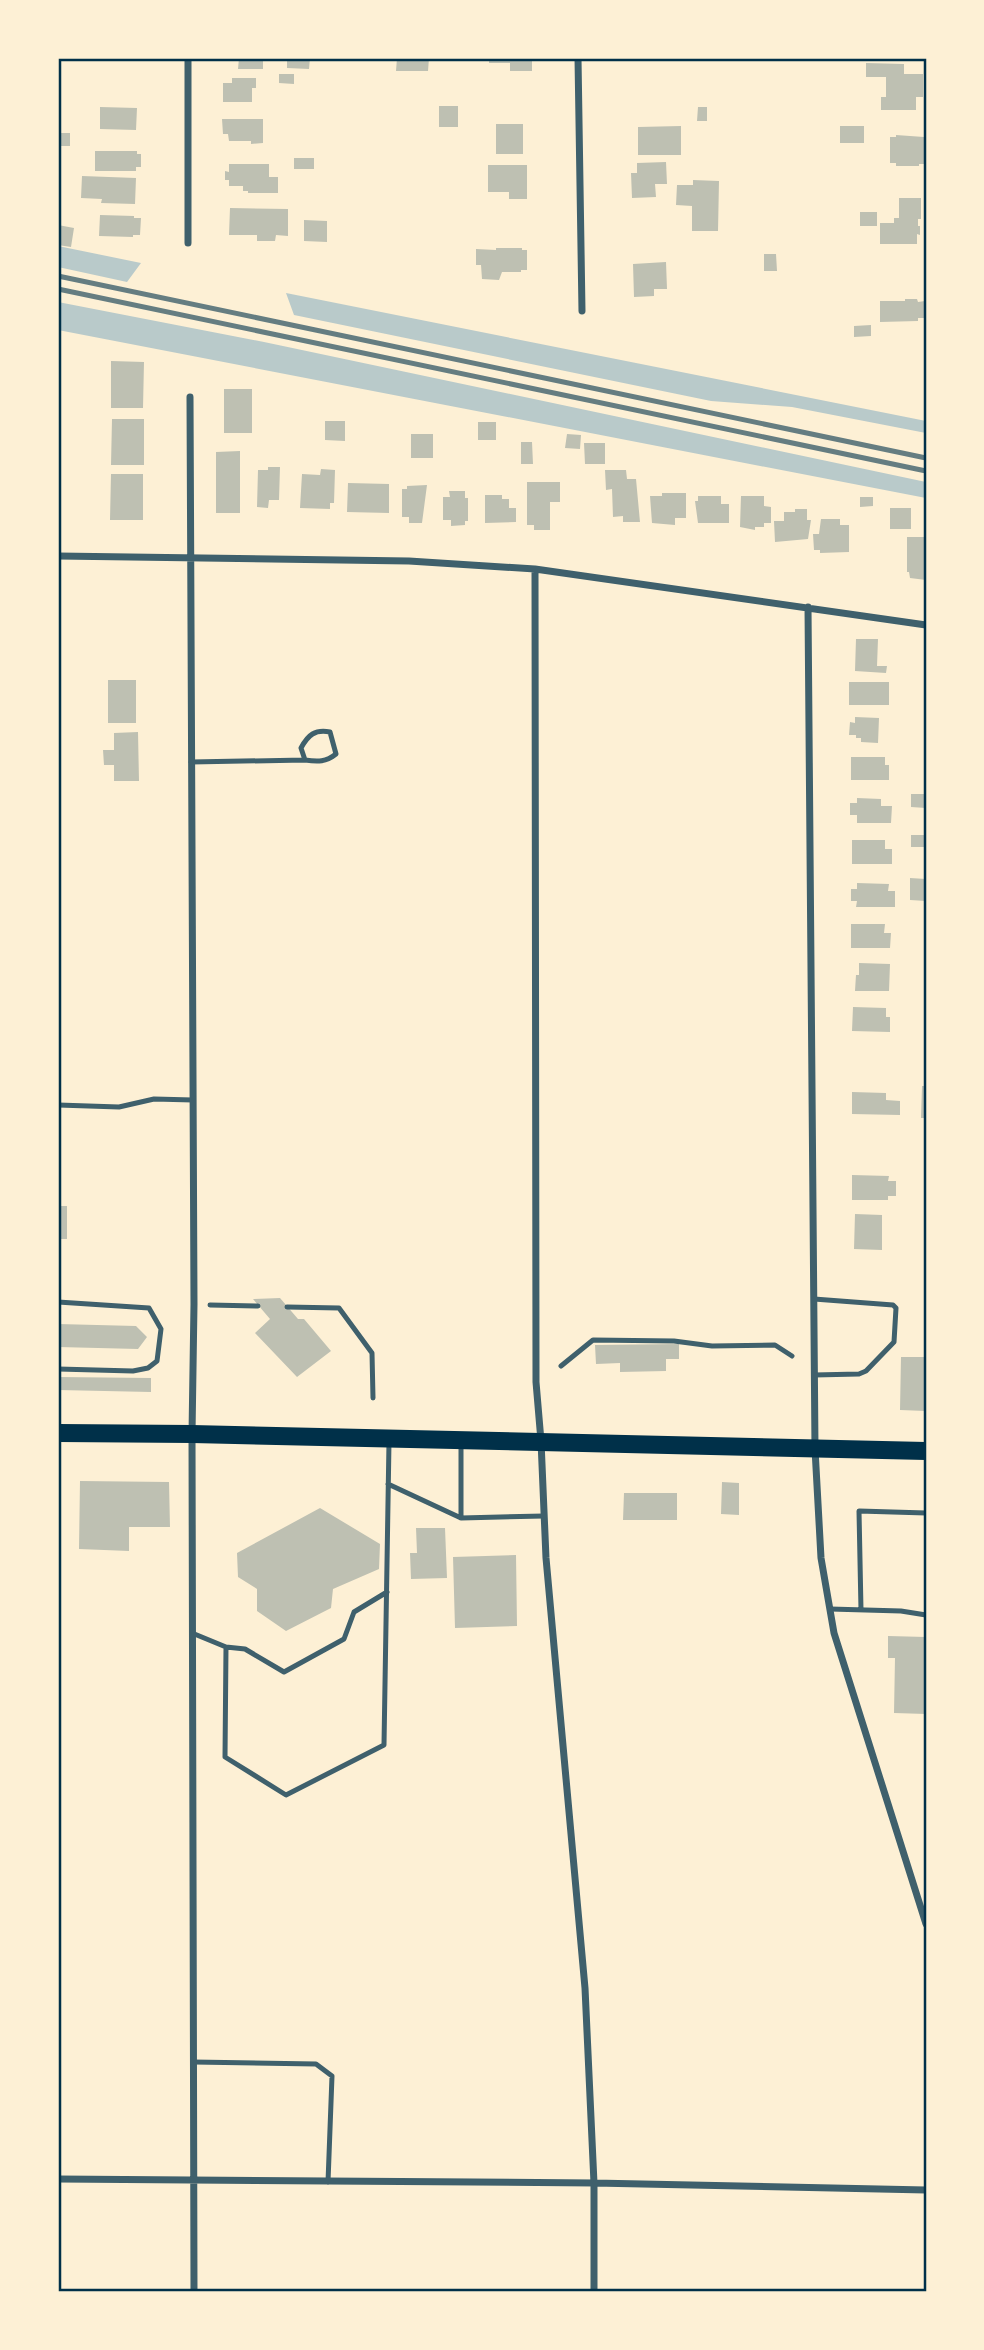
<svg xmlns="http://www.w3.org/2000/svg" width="984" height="2350" viewBox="0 0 984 2350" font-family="'DM Sans',sans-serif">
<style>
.green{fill:#b9caca}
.building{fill:#bec0b2}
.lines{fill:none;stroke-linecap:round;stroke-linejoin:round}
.service{stroke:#3f606c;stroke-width:5}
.minor{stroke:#3f606c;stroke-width:7}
.primary{stroke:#003049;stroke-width:18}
.rail{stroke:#657d81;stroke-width:5}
.neatline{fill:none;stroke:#003049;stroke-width:2.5}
</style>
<rect width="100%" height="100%" fill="#fdf0d5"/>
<path class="green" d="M58,246L141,263L127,282L58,267Z
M286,293L926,421V433L792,407L711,401L294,315Z
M58,302L264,342L926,482V498L58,330Z"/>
<path class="building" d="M239,58H263V69H238Z
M287,58H310L309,69L287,68Z
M397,58H429L428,71H396Z
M489,58H532V71H510V63H489Z
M866,63L904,64V74H923V97H916V110H881V97H886V77H866Z
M279,74H294V84L279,83Z
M232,78H256V88H252V102H223V83H232Z
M439,106H458V127H439Z
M100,107L137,108L136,130L100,129Z
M698,107H707V121H697Z
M222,119H263V143L251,144V141H229L228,134H223Z
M496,124H523V154H496Z
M681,126V155H638V127Z
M840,126H864V143H840Z
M58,133H70V146H58Z
M896,135L924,137V164H919V166H896V163H890V137H896Z
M95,151H137V154H141V167H136V171H95Z
M294,158H314V169H294Z
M666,162L667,184H655L656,197L632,198L631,173H637V163Z
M229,164H269V177H278V193H248V191H243V186H229V180H225V171L229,172Z
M488,165H527V199H509V192H488Z
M82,176L136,178L135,204L101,203L102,199L81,198Z
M693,180L719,181L718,231H692V206L676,205L677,185H693Z
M899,198H921V219H918V226H920V235L917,234V244H880V223H894V218H899Z
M230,208L288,209V236L276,235L275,241H257V235H229Z
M860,212H877V226H860Z
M100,215L134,216V218H141L140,235H133V237L99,236Z
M304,220L327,221V242L304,241Z
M58,225L74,228L71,247L58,245Z
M496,248H522V250H527V270H521V272H502L499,280L482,279L481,265H476V249L496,250Z
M764,254H776L777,271H764Z
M666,262L667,289H654V296L634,297L633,264Z
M905,299H917L918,302L925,301V318H918V321L880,322V301H905Z
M871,325V336L854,337V326Z
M111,361L144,362L143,408H111Z
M224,389H252V433H224Z
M112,419H144V465H111Z
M325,421H345V441L325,440Z
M478,422H496V440H478Z
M411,434H433V458H411Z
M567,434L581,435L580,449L565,448Z
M521,442H532L533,464H521Z
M584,443H605V464H585Z
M240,451V513H216V452Z
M268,467H280L279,500H269L268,508L257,507L258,470H268Z
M321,469L335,470L334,503H330V509L300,508L302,474L320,475Z
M605,470H626L627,479H636L640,522H623V516L613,517L612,489L606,490Z
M111,474H143V520H110Z
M527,482H560V502H550V530H534V525H527Z
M348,483L389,484V513L347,512Z
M427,485L422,523H409V517H402V489H407V486Z
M449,491H465V498H468V521H465V525L451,526V520H443V497H450Z
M662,493H686V518H675V525L652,523L650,496H662Z
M485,495H502V499H509V508H516V522L485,523Z
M698,496H721V504H729V523H698L695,501H698Z
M741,496H764V506L771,507V523H764V527H755V530L740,527Z
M860,497H873V506L860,507Z
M890,508H911V529H890Z
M795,509H807V520H811L808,539L775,542L774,521H784V512H795Z
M821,519H840V525H849V552L820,553V550H814L813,534H819Z
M907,537H926V580L910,578L909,572H907Z
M856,639H878L877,666H887L886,673L855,671Z
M108,680H136V723H108Z
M849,682H889V705H849Z
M855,717L879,718L878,743L861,742V738H856V735H849L850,722L855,723Z
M138,732L139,781H114V765H104L103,750H114V733Z
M851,757H885V765H889V780H851Z
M911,794H926V808L911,807Z
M857,798L881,799V806H892L891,823H857V815H850V803H857Z
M911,835H926V847H911Z
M852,840H885V849H892V864H852Z
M910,878L926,879V901L910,900Z
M857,883L889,884L888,891H895V907H856L857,901H851V889H857Z
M851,924H885L884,933H891L890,948H851Z
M859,963L890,964L889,991H855L856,975H859Z
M853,1007L886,1008V1017H890V1032L852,1031Z
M922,1086H926V1118H921Z
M852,1092L886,1093V1100L900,1101V1115L852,1114Z
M852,1175L889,1176L888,1181H896V1196H888V1200H852Z
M58,1206H67V1239H58Z
M855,1214L882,1215V1250L854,1249Z
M280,1298L298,1319H304L331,1351L297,1377L255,1333L270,1319L253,1299Z
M58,1324L136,1326L147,1337L138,1349L58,1347Z
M679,1344V1359H666V1371L620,1372V1363L596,1364L595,1345Z
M901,1357H926V1411L900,1410Z
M58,1377L151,1378V1392L58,1390Z
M80,1481L169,1482L170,1527H129V1551L79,1549Z
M722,1482L739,1483V1515L721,1514Z
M624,1493H677V1520H623Z
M320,1508L380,1544L379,1569L333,1589L331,1608L286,1631L257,1611V1589L238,1577L237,1553Z
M416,1528H445L447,1578L411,1579L410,1553H417Z
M516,1555L517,1626L455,1628L453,1557Z
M888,1636L926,1637V1714L894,1713L895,1658H888Z"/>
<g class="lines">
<path class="service" d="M191,762L305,760C318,762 326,762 336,754L330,732C315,729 308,735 301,748L305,760
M58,1105L119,1107L154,1099L193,1100
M814,1299L893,1305L896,1308L894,1342L866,1371L859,1374L814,1375
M58,1302L149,1308L161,1329L157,1361L148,1368L133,1371L58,1369
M210,1305L258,1306
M287,1307L339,1308L372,1353L373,1398
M561,1366L593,1340L674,1341L712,1346L775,1345L792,1356
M461,1443V1518L544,1516
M388,1484L461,1518
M830,1609L901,1611L926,1615
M861,1610L859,1511L926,1513
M192,1633L226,1647L225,1757L286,1795L384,1745L389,1442
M226,1647L245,1649L284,1672L344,1639L354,1612L387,1592
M193,2062L316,2064L332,2076L328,2182"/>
<path class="minor" d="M188,58V243
M578,58L582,311
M190,397L194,1304L192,1434L194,2292
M58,556L409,561L535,569L926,625
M535,569L536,1382L541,1441L546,1558L585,1988L594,2183V2292
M808,607L815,1449L821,1558L834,1633L926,1924
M58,2179L594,2183L926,2190"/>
<path class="primary" d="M58,1433L192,1434L926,1451"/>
<path class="rail" d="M58,276L926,458
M58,289L926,471"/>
</g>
<rect width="984" height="2350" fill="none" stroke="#fdf0d5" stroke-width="119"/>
<rect x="60" y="60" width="865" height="2230" class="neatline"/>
</svg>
